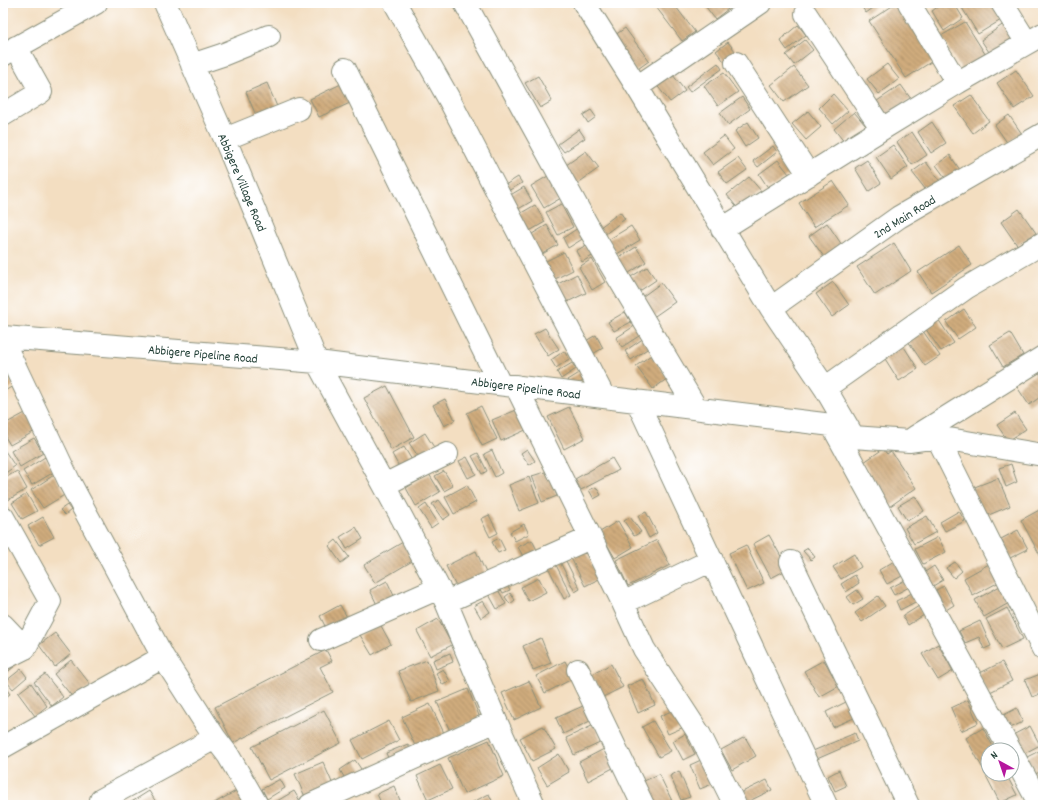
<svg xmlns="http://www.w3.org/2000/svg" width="1046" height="808" viewBox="0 0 1046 808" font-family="Dekko,sans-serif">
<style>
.building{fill:url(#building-back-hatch)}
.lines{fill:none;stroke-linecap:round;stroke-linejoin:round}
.minor-casing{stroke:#898e7a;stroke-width:24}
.minor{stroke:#fff;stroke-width:22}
.labels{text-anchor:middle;stroke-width:3;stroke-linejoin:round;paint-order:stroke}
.street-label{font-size:13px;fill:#1f3d34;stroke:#fff}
</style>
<defs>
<pattern id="building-back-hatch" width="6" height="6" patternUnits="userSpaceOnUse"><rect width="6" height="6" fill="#d0ac7d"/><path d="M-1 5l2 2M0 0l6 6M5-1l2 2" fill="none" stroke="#a88d67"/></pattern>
</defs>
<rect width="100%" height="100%" fill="#fff"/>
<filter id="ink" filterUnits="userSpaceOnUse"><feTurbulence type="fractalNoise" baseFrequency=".025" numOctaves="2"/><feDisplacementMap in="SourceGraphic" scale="8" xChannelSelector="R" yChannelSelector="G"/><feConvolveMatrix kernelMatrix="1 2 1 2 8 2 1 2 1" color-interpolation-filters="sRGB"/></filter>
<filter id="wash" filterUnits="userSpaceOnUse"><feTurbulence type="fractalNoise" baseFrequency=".012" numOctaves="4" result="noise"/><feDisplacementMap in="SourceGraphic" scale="16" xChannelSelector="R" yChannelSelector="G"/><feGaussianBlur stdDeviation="0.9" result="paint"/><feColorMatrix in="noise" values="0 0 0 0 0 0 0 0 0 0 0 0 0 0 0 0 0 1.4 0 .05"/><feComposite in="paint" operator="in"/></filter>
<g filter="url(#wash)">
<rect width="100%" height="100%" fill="#f3dec1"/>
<g id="blocks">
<path class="building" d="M661,3H673L695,32L682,41L656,7Z
M703,3H730L732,6L715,19Z
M859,3H880L866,13Z
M897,3H901L937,58L906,78L869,21Z
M943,3H954L963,18L944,31L932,11Z
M959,3H991L1001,20L978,34Z
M965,22L987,57L963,72L941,36Z
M1005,23L1015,38L991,55L981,40Z
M798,25L806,35L787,50L780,40Z
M625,28L649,61L635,71L611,38Z
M805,40L813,50L794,65L786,55Z
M728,42L739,56L727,65L716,51Z
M718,63L722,69L690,92L686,87Z
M887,64L899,79L879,94L867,79Z
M794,67L808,85L784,102L771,85Z
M1016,70L1034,96L1014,109L997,83Z
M670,71L685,91L670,102L655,83Z
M724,73L738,92L718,106L704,86Z
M538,76L552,101L540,108L525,83Z
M267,83L278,109L257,118L246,92Z
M341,84L350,103L319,117L310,99Z
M901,85L911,99L887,116L877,101Z
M833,94L848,111L833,124L819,108Z
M971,95L989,121L973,133L954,106Z
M742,97L750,109L728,125L720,113Z
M591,110L596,117L588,123L583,115Z
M808,111L821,127L806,140L792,124Z
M854,112L866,126L845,143L834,129Z
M1009,115L1022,134L1008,144L995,125Z
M748,122L758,138L745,147L735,131Z
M932,122L946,143L931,153L918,132Z
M579,129L585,138L564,152L558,144Z
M912,132L927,155L912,165L897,142Z
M724,136L734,149L713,165L703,152Z
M893,145L908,167L891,179L876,157Z
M773,146L777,152L758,167L753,161Z
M586,151L599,168L574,186L562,168Z
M950,155L960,170L947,180L936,165Z
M738,158L747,170L727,184L718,172Z
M778,160L789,174L769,189L759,174Z
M867,160L881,183L869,191L855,168Z
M926,162L942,184L929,194L912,172Z
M548,176L561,198L544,208L531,186Z
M518,177L522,183L506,192L502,187Z
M749,177L762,192L739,210L727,195Z
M833,181L849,205L814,227L799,203Z
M524,187L532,201L515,211L507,197Z
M561,204L573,227L558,235L546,212Z
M535,205L545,222L526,233L516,216Z
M1019,209L1036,233L1017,245L1001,222Z
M620,212L625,219L604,235L599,228Z
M827,223L842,245L824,257L809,236Z
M547,225L558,245L537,257L527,237Z
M631,226L640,240L617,254L608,240Z
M578,228L584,238L568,248L563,238Z
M894,243L911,271L875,295L857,267Z
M588,244L594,255L582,262L576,251Z
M959,245L972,265L931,292L918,272Z
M636,247L646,262L626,275L616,260Z
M564,252L573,270L553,280L544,262Z
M592,259L605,282L592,290L579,267Z
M647,267L656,280L638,292L629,278Z
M577,274L586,293L563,304L554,286Z
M833,282L849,305L832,317L816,294Z
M661,283L675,302L652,318L639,299Z
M964,309L976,327L958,339L946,322Z
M625,312L631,322L614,331L608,322Z
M936,316L954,343L941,351L923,325Z
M636,325L642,334L622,347L616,338Z
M545,328L559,349L548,356L534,334Z
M923,331L940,356L925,366L908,341Z
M1010,333L1023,355L1003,367L990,345Z
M596,335L603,348L591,355L584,342Z
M644,338L650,347L631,360L625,351Z
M901,342L918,369L899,381L882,354Z
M564,351L569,359L556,368L551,360Z
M651,355L668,378L653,389L636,366Z
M572,363L576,369L561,379L557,372Z
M3,370L13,386L3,392Z
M581,372L585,380L573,387L568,380Z
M1039,372L1043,379V395L1029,405L1017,387Z
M387,386L414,437L391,450L364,398Z
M445,399L455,420L444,426L433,405Z
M481,406L497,439L482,446L467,413Z
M569,407L585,438L564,449L548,417Z
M519,409L528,429L501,441L492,420Z
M27,412L37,430L10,445L3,433V425Z
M1015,413L1026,429L1008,441L997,425Z
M425,433L437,452L422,462L409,443Z
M34,438L43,453L20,467L11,451Z
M404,447L415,465L402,472L392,454Z
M527,449L535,461L529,465L521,453Z
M883,449L887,454L891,451L916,488L889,507L864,462Z
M492,450L502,473L495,477L484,454Z
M5,451L15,466L3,475V452Z
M478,453L487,471L482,474L472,456Z
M45,457L54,472L32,485L23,471Z
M467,457L476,474L468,478L459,461Z
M612,458L619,470L581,490L575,479Z
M1011,464L1017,482L1006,487L999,468Z
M17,471L27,489L3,503V479Z
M444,471L453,486L444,491L435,476Z
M548,471L557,496L542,502L532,476Z
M429,474L440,492L416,506L406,488Z
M54,475L66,494L43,508L31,490Z
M529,477L539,503L519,511L509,485Z
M998,478L1010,506L984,517L972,488Z
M467,485L476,502L454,514L445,497Z
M596,487L601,495L594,499L589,490Z
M27,494L37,511L22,519L12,503Z
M915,496L924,511L907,521L898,506Z
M439,500L450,515L443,520L432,504Z
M426,504L438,523L431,528L419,509Z
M67,505L71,510L65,515L60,510Z
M1043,508V561L1021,520Z
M959,511L965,521L945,531L940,522Z
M646,512L657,533L649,538L638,516Z
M489,515L498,533L490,537L481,519Z
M927,516L936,532L914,544L905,528Z
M43,517L54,537L39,545L28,526Z
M630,517L641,532L634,536L624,521Z
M618,521L633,547L615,558L600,532Z
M524,524L529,534L515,541L510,532Z
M356,527L363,539L347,549L340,537Z
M1018,530L1028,549L1010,558L1001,539Z
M769,535L788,569L771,578L753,544Z
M938,537L946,552L923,564L915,549Z
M499,538L505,550L498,553L492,542Z
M336,540L349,557L341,563L329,546Z
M532,540L538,552L525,560L518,547Z
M657,540L670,565L628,586L616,560Z
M403,542L414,560L375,583L364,565Z
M746,545L764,583L747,591L729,553Z
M808,548L815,557L811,560L803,551Z
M476,551L488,577L458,591L446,566Z
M585,551L599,579L585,586L571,558Z
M854,554L861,567L841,579L833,567Z
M565,559L580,589L575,592L560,562Z
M896,560L904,575L887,584L879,570Z
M955,562L962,571L954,578L946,568Z
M555,563L571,595L564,599L548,567Z
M989,564L999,582L973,596L964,578Z
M934,566L943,580L933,586L925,572Z
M855,575L859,583L846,592L841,584Z
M504,577L510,590L503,593L496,581Z
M539,578L546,592L528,601L521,587Z
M909,578L913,585L894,595L890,588Z
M387,581L396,600L379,609L370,590Z
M496,586L506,604L497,609L487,591Z
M944,586L954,605L946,610L936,590Z
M1000,586L1009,603L984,617L975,600Z
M857,590L863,599L853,605L847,597Z
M914,592L919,600L900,610L896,601Z
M510,593L515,600L510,604L505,597Z
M878,596L885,606L862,622L855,613Z
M483,601L490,612L481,618L474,606Z
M340,605L351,624L330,636L320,616Z
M919,606L924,615L908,625L903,616Z
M1007,608L1023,639L1002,649L986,619Z
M438,619L452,645L430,656L417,631Z
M980,621L991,646L984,649L979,637L965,643L959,631Z
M380,624L391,644L372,655L360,635Z
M55,633L71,654L55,667L39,645Z
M541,638L551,663L533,670L523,646Z
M938,644L953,671L938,680L922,654Z
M326,650L332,661L320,667L333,692L233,743L215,707Z
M450,653L453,662L436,669L433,660Z
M11,659L16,665L3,676V665Z
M71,660L91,685L74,699L54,674Z
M427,660L439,691L411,702L398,671Z
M824,660L839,686L819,697L804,671Z
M565,661L574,678L545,693L536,676Z
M1002,662L1012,681L988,693L978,674Z
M611,664L623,687L603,697L591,675Z
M21,669L27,677L13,689L6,681Z
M443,669L450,681L443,685L436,673Z
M1043,673V693L1032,697L1025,680Z
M45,674L63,697L52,706L34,682Z
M643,679L655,705L638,713L627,686Z
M529,681L541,707L514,720L502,693Z
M31,683L47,706L35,716L18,693Z
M3,685L10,694L3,699Z
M468,689L480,718L450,731L437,702Z
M968,700L978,723L961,731L951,708Z
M846,702L854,718L833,727L826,712Z
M430,704L445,735L416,748L402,717Z
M583,706L590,721L563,734L556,718Z
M1017,708L1023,722L1006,730L1000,717Z
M676,709L684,727L668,734L660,716Z
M324,710L341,743L269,780L252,747Z
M389,721L399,740L362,759L352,740Z
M653,721L671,751L659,757L642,727Z
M594,725L602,742L574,755L566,738Z
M543,726L556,749L532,761L520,738Z
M1030,726L1040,745L1021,755L1011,736Z
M983,728L995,750H988V763L982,767L966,738Z
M855,733L858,741L817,759L813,751Z
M685,734L695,754L683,760L673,741Z
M745,737L756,756L732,770L721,750Z
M489,740L504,776L464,794L448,758Z
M408,744L412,754L390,763L386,753Z
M604,749L613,768L588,781L579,762Z
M1043,749V770L1032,776L1023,759Z
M559,754L569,772L547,785L537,768Z
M355,760L363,772L347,782L340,770Z
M701,760L712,784L700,789L690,765Z
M323,762L334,787L306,799L295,774Z
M440,765L452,789L428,800L417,776Z
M988,769V774H1006L1017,795L1000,803L984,772Z
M839,770L846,786L835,791L828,776Z
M679,771L690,797L681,800L670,776Z
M659,774L673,803L668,805H653L642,782Z
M1043,776V794L1034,780Z
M280,779L285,788L267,799L262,789Z
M767,780L772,790L745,803L740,793Z
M394,786L402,805H382L377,794Z
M243,787L254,805H211Z
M149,791L156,802L151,805H132L130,803Z
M294,791L300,801L295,805H273L272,804Z
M489,794L494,805H467Z"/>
</g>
</g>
<g filter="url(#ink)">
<use href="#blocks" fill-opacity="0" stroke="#898e7a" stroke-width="1"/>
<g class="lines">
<defs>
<path id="minor" d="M165,3L225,139L317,362L402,518L446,602L496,721L534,805
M395,3L449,99L604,397
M465,3L590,230L696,408
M584,3L637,87L771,308L825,388L853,436
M1002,3L1027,43
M806,14L882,129
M3,55L96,3
M736,63L809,175
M192,65L222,55L269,36
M345,69L500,384
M957,83L1043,34
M637,87L760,3
M3,115L41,92L16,47
M225,139L299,109
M722,229L882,129L957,83L909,3
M771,308L899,217L1043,134
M3,337L317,362L832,425L853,437L909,441L937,437L1043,455
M3,341L70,483L163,657L215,738L228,755L257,805
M516,386L623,603L644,649L700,735L735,805
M825,388L966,288L1043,243
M637,401L826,805
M832,425L1010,750
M915,437L1043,357
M937,437L1043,649
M384,485L447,454
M3,517L50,601L25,648
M791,562L908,805
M446,602L590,538
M623,603L712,560
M3,625L25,648L3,659
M321,640L439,588
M578,670L643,805
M3,747L163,657
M1012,753L1040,805
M101,800L215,738
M310,805L496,721"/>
</defs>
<use href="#minor" class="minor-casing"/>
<use href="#minor" class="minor"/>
</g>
</g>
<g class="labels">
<g class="street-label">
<text transform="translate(243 182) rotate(67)" y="5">Abbigere Village Road</text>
<text transform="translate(904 216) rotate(-32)" y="5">2nd Main Road</text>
<text transform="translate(203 353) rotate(5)" y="5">Abbigere Pipeline Road</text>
<text transform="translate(526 387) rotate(7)" y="5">Abbigere Pipeline Road</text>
</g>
</g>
<rect width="1046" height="808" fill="none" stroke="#fff" stroke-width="16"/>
<g transform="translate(1000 762) rotate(320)"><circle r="19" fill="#ffffff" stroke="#a5b1ae"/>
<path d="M0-3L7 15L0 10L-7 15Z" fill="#b5179e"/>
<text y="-6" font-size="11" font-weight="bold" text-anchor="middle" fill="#1f3d34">N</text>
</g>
</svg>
